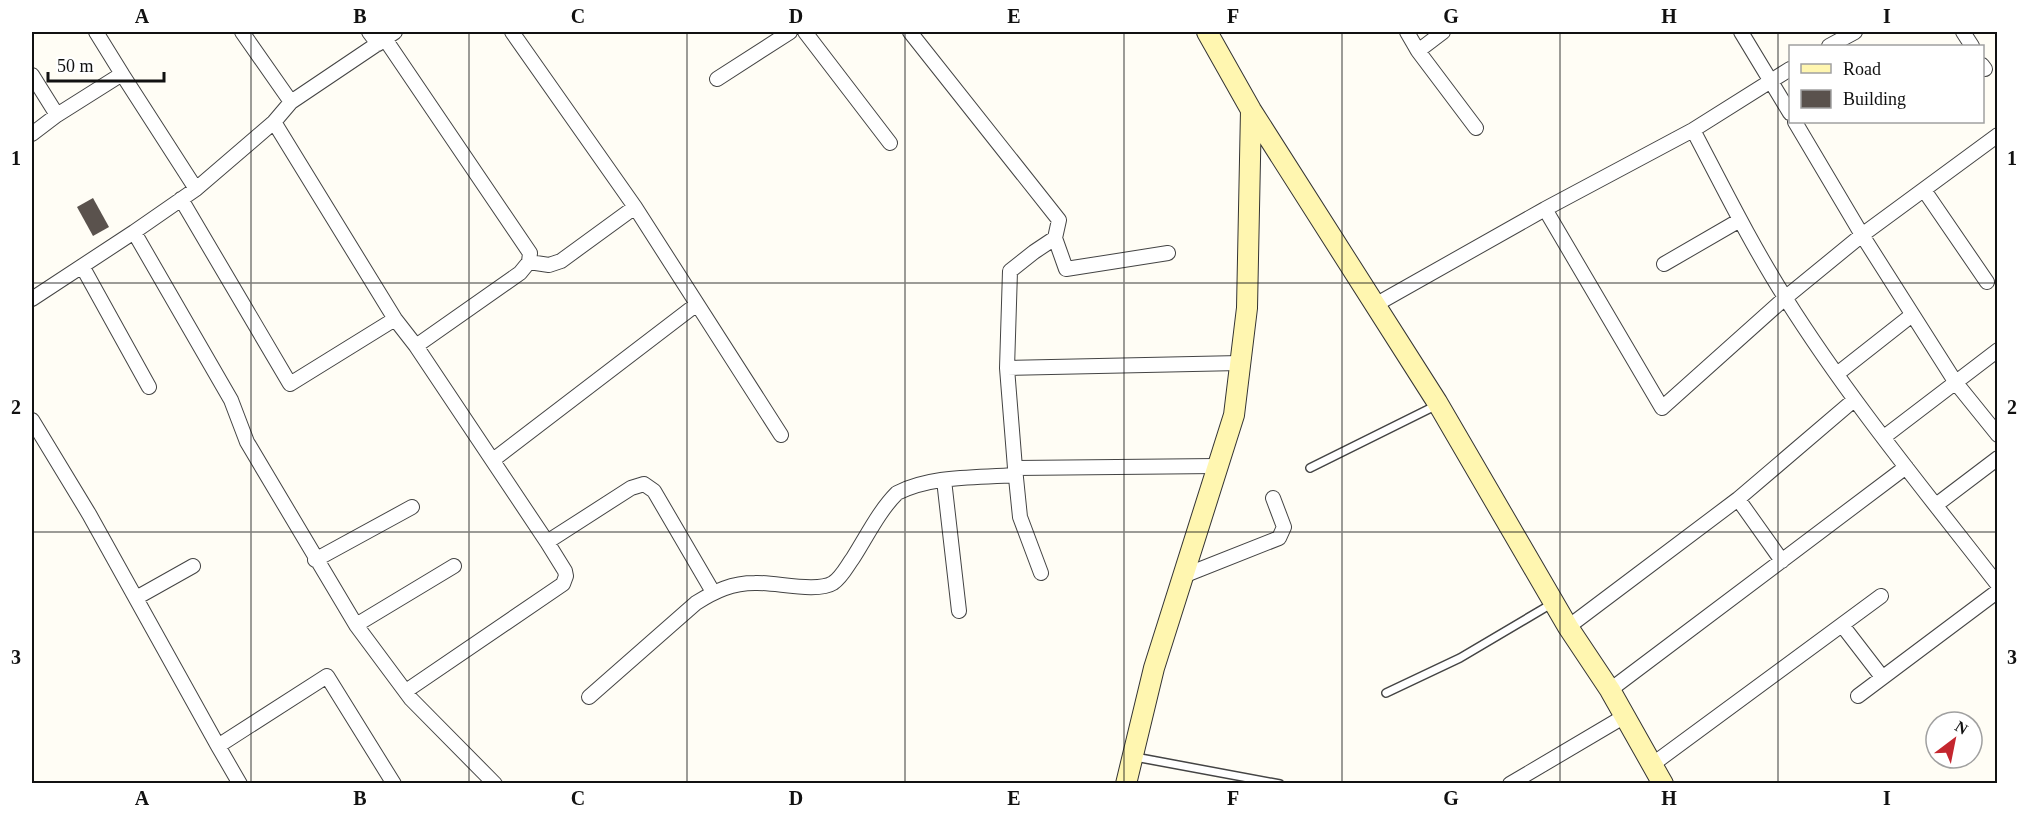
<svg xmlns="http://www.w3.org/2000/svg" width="2029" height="815" viewBox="0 0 2029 815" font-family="Georgia,serif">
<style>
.building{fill:#5a524d}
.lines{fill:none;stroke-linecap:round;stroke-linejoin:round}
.lane-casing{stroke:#444;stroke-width:10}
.street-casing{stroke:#444;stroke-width:16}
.secondary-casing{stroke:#333;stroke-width:22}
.lane{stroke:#fff;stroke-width:7}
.street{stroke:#fff;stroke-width:14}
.secondary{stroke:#fff6b0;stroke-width:20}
.grid{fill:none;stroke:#111;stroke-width:1.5;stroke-opacity:0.55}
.neatline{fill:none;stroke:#111;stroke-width:2}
.grid-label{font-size:20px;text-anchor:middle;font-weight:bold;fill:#111}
</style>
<rect width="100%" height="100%" fill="#fffdf5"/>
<path class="building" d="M93,198L109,227L93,236L77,207Z"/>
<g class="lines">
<defs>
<path id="lane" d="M1310,468L1437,405
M1386,693L1460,658L1553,603
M1135,757L1280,784"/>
<path id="street" d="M96,32L122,74
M242,32L291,102
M369,32L378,44
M512,32L635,207L781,435
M805,32L890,143
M910,32L1059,220L1055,238L1034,252L1010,271L1007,368L1015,468L1217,466
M1407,32L1418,51L1443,32
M1741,32L1790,113
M1963,32L1972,46
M385,39L530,253L529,262L520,273L416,346
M1829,46L1855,32
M1418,51L1476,128
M1982,65L1985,69
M32,75L57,115
M717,79L790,32
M274,122L395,319L416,346L547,542L631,488L644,484L654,491L713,592
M1795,122L1862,235L1956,383L1998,435
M1693,130C1723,187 1751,244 1786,299C1849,399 1925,491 1998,585
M32,134L57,115L122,74L196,189
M1924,190L1987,282
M181,199L290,384L395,319
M1545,209L1662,408L1785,298L1862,235L1998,135
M134,232L231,400L247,442L356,625L411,699L495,784
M1055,238L1066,269L1168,253
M529,262L549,265L561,261L635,207
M1664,264L1740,220
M82,266L149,387
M32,299L134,232L196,189L274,122L291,102L395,32
M1375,305L1545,209L1693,130L1790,69
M1007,368L1240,363
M1837,374L1912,315
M32,420L89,514L218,746L240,784
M1884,437L1998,350
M493,460L697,304
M1015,468L1020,517L1041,573
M944,480L959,611
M1738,499L1782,561
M1936,505L1998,458
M315,560L412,507
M1183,576L1279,538L1284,527L1273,498
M136,598L193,566
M356,625L454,566
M1842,625L1882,677
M1568,627L1738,499L1854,400
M1610,690L1906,467
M406,691L563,584L566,576L565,571L547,542
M1858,696L1998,591
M589,697L696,603C715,591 732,583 755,583C775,582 817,593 833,583C842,577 847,566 853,558C867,536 879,511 897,493C932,475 977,478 1015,475
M218,746L327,676L394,784
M1653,764L1881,596
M1510,784L1625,716"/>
<path id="secondary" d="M1207,32L1251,110L1437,402L1568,627L1610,690L1663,784
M1126,784L1154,668L1234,415L1247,308L1251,110"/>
</defs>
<use href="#lane" class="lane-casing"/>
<use href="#street" class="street-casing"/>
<use href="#secondary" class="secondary-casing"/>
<use href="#lane" class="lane"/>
<use href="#street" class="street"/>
<use href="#secondary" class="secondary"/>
</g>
<path class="grid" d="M251,32V784M469,32V784M687,32V784M905,32V784M1124,32V784M1342,32V784M1560,32V784M1778,32V784M32,283H1998M32,532H1998"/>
<rect width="2029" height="815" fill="none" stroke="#ffffff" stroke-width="66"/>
<rect x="1789" y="45" width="195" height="78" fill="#ffffff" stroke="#a0a0a0" stroke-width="1.5"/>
<rect x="1801" y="64" width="30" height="9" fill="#fff6b0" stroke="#a0a0a0" stroke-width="1.5"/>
<text x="1843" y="75" font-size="18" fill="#111111">Road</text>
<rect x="1801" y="90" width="30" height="18" fill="#5a524d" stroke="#a0a0a0" stroke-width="1.5"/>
<text x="1843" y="105" font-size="18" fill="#111111">Building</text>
<g transform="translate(1954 740) rotate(32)"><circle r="28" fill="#ffffff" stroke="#a0a0a0" stroke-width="1.5"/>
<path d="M0-4.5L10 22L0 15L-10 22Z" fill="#c4262e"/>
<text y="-9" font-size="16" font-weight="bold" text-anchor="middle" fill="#111111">N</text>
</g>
<path d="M48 72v9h116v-9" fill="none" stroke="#111111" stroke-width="3"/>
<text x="57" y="72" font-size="18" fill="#111111" stroke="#ffffff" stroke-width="4.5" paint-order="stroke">50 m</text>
<rect x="33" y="33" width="1963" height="749" class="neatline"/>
<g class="grid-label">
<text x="142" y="23">A</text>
<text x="360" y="23">B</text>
<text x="578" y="23">C</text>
<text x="796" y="23">D</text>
<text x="1014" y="23">E</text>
<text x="1233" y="23">F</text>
<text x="1451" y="23">G</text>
<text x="1669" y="23">H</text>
<text x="1887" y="23">I</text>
<text x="16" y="165">1</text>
<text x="2012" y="165">1</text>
<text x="16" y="414">2</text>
<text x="2012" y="414">2</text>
<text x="16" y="664">3</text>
<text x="2012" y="664">3</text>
<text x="142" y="805">A</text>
<text x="360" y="805">B</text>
<text x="578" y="805">C</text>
<text x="796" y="805">D</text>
<text x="1014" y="805">E</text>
<text x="1233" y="805">F</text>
<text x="1451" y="805">G</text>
<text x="1669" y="805">H</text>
<text x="1887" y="805">I</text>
</g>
</svg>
